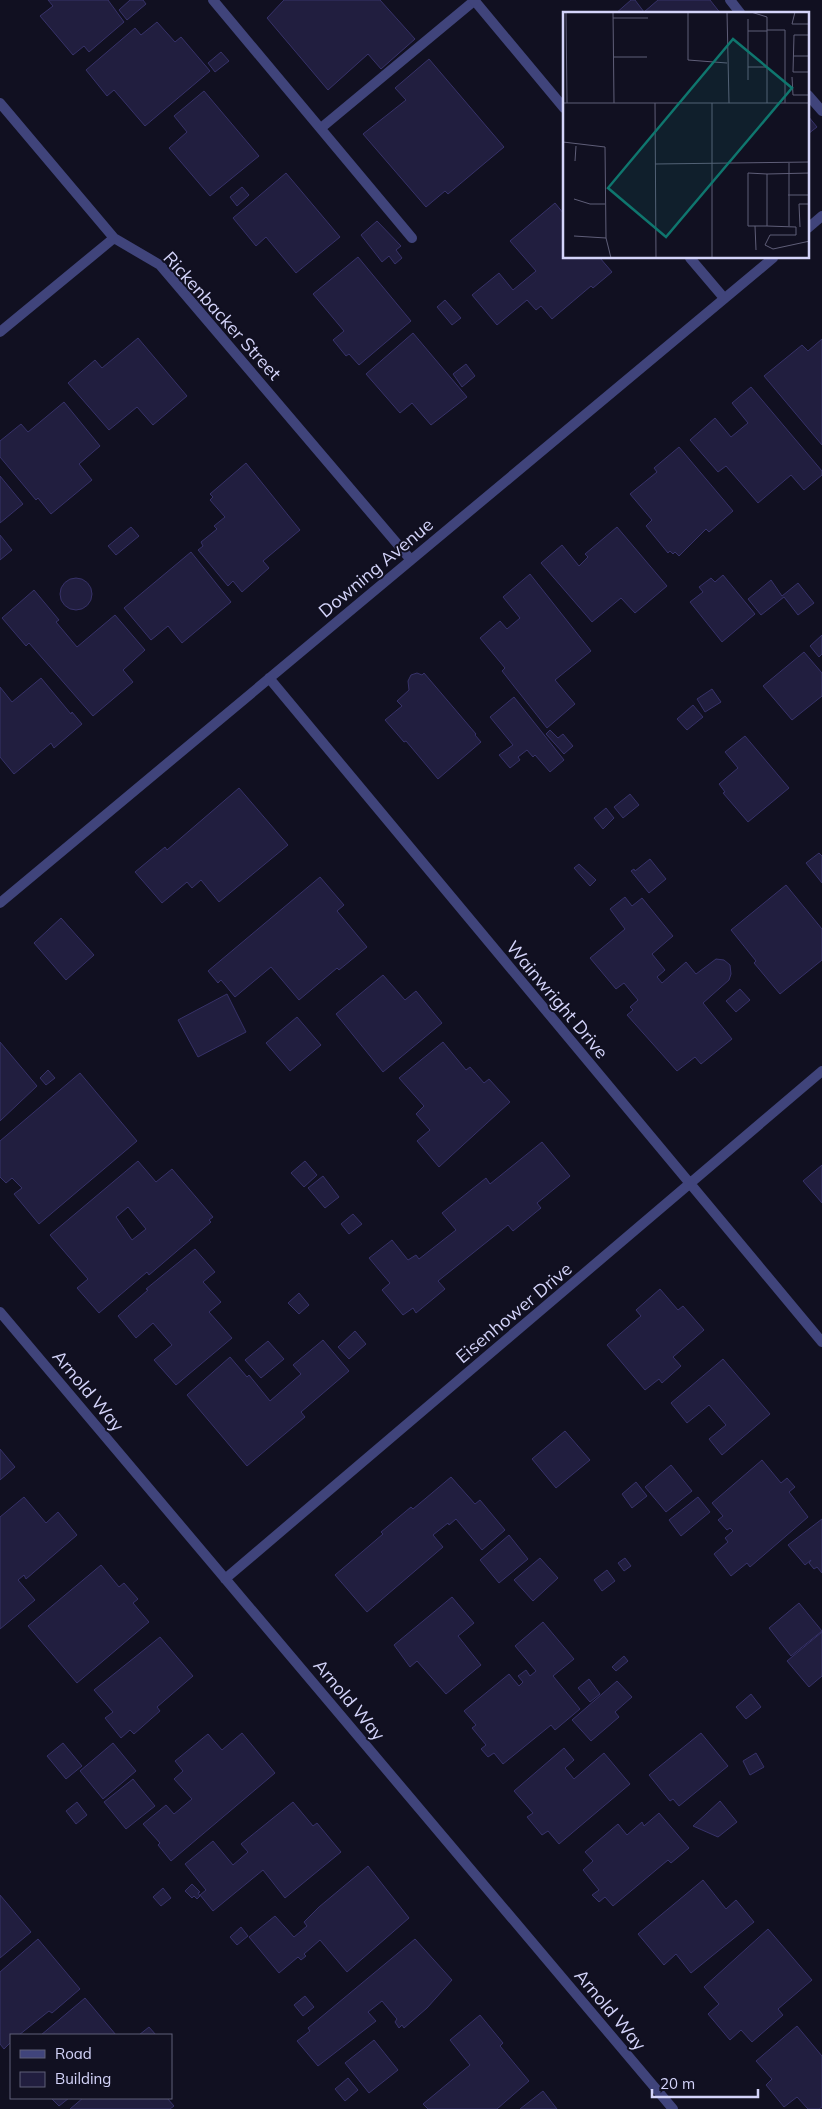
<svg xmlns="http://www.w3.org/2000/svg" width="822" height="2109" viewBox="0 0 822 2109" font-family="Mulish,sans-serif">
<style>
.building{fill:#211e3f;stroke:#373269;fill-rule:evenodd}
.lines{fill:none;stroke-linecap:round;stroke-linejoin:round}
.lane{stroke:#40447b;stroke-width:10}
.street{stroke:#40447b;stroke-width:10}
.labels{text-anchor:middle;stroke-width:4;stroke-linejoin:round;paint-order:stroke}
.street-label{font-size:18px;fill:#d4d4fa;stroke:#111021}
.inset-road{fill:none;stroke:#5f5e78;stroke-width:1}
.view{fill:#0f766e;fill-opacity:0.15;stroke:#0f766e;stroke-width:2.5}
.inset-edge{fill:none;stroke:#d4d4fa;stroke-width:2.5}
</style>
<rect width="100%" height="100%" fill="#111021"/>
<path class="building" d="M48,0H108L124,22L89,52L84,46L73,55L40,16L53,6Z
M130,0H143L146,4L127,20L119,10Z
M284,0H380L415,39L381,69L368,54L328,90L267,18Z
M631,0H635L644,12L658,0H710L721,14H615Z
M157,22L175,42L181,37L210,71L145,126L114,90L107,96L86,70L135,28L141,35Z
M221,52L229,61L215,72L208,63Z
M429,59L504,147L448,194L445,191L426,207L363,134L406,100L395,88Z
M204,91L259,156L210,196L169,148L187,132L174,116Z
M808,116L817,127L808,134Z
M286,173L340,237L296,273L266,237L256,246L233,218Z
M242,187L249,195L237,206L230,197Z
M555,203L564,214V258H600L612,272L593,288L591,286L552,319L541,306L536,310L527,300L497,325L472,295L499,273L513,290L536,271L510,241Z
M377,221L401,246L396,250L402,258L395,264L389,256L382,262L361,235Z
M358,257L411,321L359,365L349,354L346,356L333,340L344,331L313,294Z
M445,300L461,318L452,325L437,307Z
M413,333L467,397L431,425L412,403L400,413L366,374Z
M138,338L187,396L153,425L137,407L109,430L68,383L95,360L102,368Z
M822,339V445L764,376L802,345L808,351Z
M466,364L475,376L462,387L453,374Z
M751,387L822,471V475L804,490L791,475L758,503L726,466L718,472L690,440L715,418L731,437L748,423L732,403Z
M64,402L100,446L79,464L92,480L51,514L38,498L36,500L0,457V441L21,424L28,432Z
M679,447L733,511L709,532L706,529L679,556L675,552L673,554L670,551L668,553L646,526L652,520L630,494L657,472L654,468Z
M246,463L300,530L263,561L269,568L242,592L233,581L228,586L198,550L203,546L201,542L217,529L214,526L225,517L210,500L213,497L210,494Z
M0,476L23,504L0,523Z
M131,527L139,536L116,555L108,546Z
M617,527L667,586L635,613L621,598L592,622L541,563L562,545L579,566L588,557L585,554Z
M0,535L12,550L0,560Z
M191,552L231,602L182,643L168,626L151,640L124,608Z
M530,574L591,651L555,680L575,704L547,728L502,671L505,668L480,638L500,621L507,629L520,618L503,597Z
M723,575L755,614L722,642L690,602L703,592L699,587L711,578L715,582Z
M60 594a16 16 0 1 1 32 0a16 16 0 1 1-32 0Z
M771,580L782,596L798,583L814,603L798,615L784,597L761,615L748,599Z
M34,590L59,620L56,622L77,647L115,615L145,650L123,670L133,682L93,716L29,643L26,646L2,618Z
M822,635V654L819,657L810,646Z
M804,652L822,673V696L792,720L763,686Z
M417,673L422,675L424,673L476,734L475,735L481,742L438,779L406,741L404,742L385,720L402,706L397,701L409,690L408,681L411,675Z
M41,678L71,714L72,712L82,724L54,748L51,743L14,774L0,757V687L12,702Z
M712,689L721,702L705,712L697,699Z
M514,697L564,760L550,772L535,755L533,757L527,750L518,757L520,760L510,768L499,755L513,745L490,717Z
M693,705L703,717L687,730L677,719Z
M550,730L558,738L563,734L573,746L564,754L546,734Z
M745,736L789,788L748,822L723,793L725,792L719,784L738,768L725,752Z
M239,788L288,845L219,902L201,880L192,888L187,882L162,903L135,872L165,847L167,850Z
M630,794L639,805L623,818L614,807Z
M606,808L614,818L603,829L594,818Z
M819,853L822,856V883L806,863Z
M650,859L666,879L649,893L631,871L634,869L635,871Z
M579,864L596,880L590,886L574,868Z
M320,877L344,905L337,911L367,947L339,970L337,968L299,1000L271,967L235,997L221,980L218,983L208,971Z
M786,885L822,929V960L780,994L754,963L756,961L731,930Z
M625,897L632,906L642,898L673,936L652,954L665,970L657,977L662,983L686,962L696,974L716,959L724,960L730,965L731,974L729,980L703,1003L732,1039L701,1064L695,1057L677,1071L627,1015L633,1010L630,1007L638,1000L624,983L616,989L590,958L625,929L610,909Z
M61,918L94,955L66,980L34,943Z
M383,975L405,1000L416,991L442,1023L383,1072L336,1014Z
M740,989L750,1000L736,1012L726,1001Z
M227,994L246,1032L198,1057L178,1020Z
M297,1017L321,1045L290,1071L266,1043Z
M0,1042L37,1086L0,1121Z
M443,1042L466,1070L470,1067L484,1083L489,1079L510,1102L439,1167L417,1141L430,1130L416,1114L424,1106L399,1078Z
M48,1070L55,1078L46,1085L40,1078Z
M80,1073L137,1141L39,1224L14,1194L22,1188L12,1178L6,1183L0,1177V1141Z
M542,1142L570,1176L537,1203L541,1208L513,1231L508,1225L438,1281L445,1289L416,1313L413,1308L403,1315L382,1290L390,1283L369,1258L392,1240L408,1260L416,1255L419,1259L456,1230L442,1213L486,1178L490,1184Z
M138,1161L156,1182L172,1169L213,1217L209,1220L211,1222L149,1275L147,1272L99,1313L77,1288L88,1279L50,1235ZM128,1207L146,1229L132,1240L116,1217Z
M305,1161L317,1175L304,1187L291,1173Z
M822,1165V1203L803,1181Z
M323,1176L339,1197L325,1208L308,1188Z
M353,1214L362,1224L349,1234L341,1224Z
M195,1249L215,1272L203,1282L221,1302L209,1312L232,1338L176,1385L154,1360L172,1345L153,1323L136,1338L118,1316L148,1290L146,1289Z
M660,1289L678,1310L683,1306L704,1330L673,1357L681,1366L662,1383L659,1379L645,1390L607,1345L641,1316L636,1310Z
M299,1293L309,1305L299,1314L288,1303Z
M355,1331L366,1344L349,1359L338,1347Z
M323,1340L349,1371L301,1412L305,1417L247,1466L187,1395L230,1357L247,1377L249,1375L270,1401L301,1374L293,1365Z
M268,1341L284,1359L261,1378L245,1360Z
M723,1359L770,1414L722,1455L709,1439L726,1425L709,1405L687,1423L671,1403Z
M565,1431L590,1460L556,1488L532,1459Z
M0,1449L15,1467L0,1480Z
M762,1460L781,1483L787,1478L795,1487L789,1492L808,1517L750,1567L747,1563L731,1576L714,1554L728,1542L725,1538L733,1531L730,1528L727,1530L718,1520L723,1516L712,1503Z
M671,1465L692,1491L666,1512L645,1487Z
M451,1477L475,1504L480,1500L505,1530L482,1550L456,1519L449,1525L448,1523L433,1535L443,1547L367,1612L335,1575L383,1534L381,1532L411,1507L413,1509Z
M636,1482L647,1496L632,1508L622,1494Z
M24,1497L46,1523L58,1512L77,1535L26,1579L24,1575L18,1580L35,1600L0,1629V1517Z
M698,1497L710,1512L681,1536L669,1520Z
M822,1519V1573L817,1567L814,1569L809,1563L811,1560L805,1565L788,1545Z
M509,1535L528,1559L499,1583L480,1560Z
M540,1558L558,1578L533,1601L514,1580Z
M625,1558L631,1566L624,1571L618,1563Z
M101,1565L119,1587L124,1583L138,1599L133,1603L149,1622L77,1683L28,1626Z
M607,1570L615,1581L602,1591L594,1580Z
M452,1597L474,1623L458,1636L481,1665L446,1694L417,1661L410,1667L394,1645Z
M799,1603L822,1631L791,1656L769,1628Z
M543,1622L574,1659L553,1676L580,1709L555,1730L551,1725L503,1764L494,1753L488,1757L481,1749L486,1745L472,1728L476,1725L464,1711L509,1674L519,1686L523,1682L518,1676L526,1670L530,1676L536,1671L515,1646Z
M822,1632V1676L809,1687L787,1661Z
M160,1637L193,1676L157,1707L160,1711L134,1734L130,1730L121,1738L105,1718L113,1712L94,1690Z
M624,1656L628,1661L616,1671L612,1667Z
M589,1679L600,1694L590,1702L578,1688Z
M617,1681L632,1697L615,1712L619,1717L591,1741L572,1720Z
M751,1694L761,1707L746,1719L736,1707Z
M242,1733L275,1773L171,1861L158,1845L160,1843L143,1824L166,1805L174,1814L192,1799L174,1779L183,1771L175,1761L208,1734L222,1750Z
M701,1733L728,1766L679,1806L673,1799L670,1801L649,1775Z
M63,1743L82,1766L66,1779L47,1756Z
M113,1743L136,1771L103,1799L80,1771Z
M564,1748L574,1760L565,1768L574,1779L604,1753L630,1784L559,1844L548,1831L542,1835L527,1817L533,1813L514,1791Z
M756,1753L764,1767L750,1775L743,1761Z
M133,1779L155,1806L126,1829L104,1802Z
M720,1801L737,1822L718,1837L693,1826Z
M77,1802L87,1815L76,1824L66,1811Z
M293,1802L313,1826L317,1823L341,1852L285,1898L263,1870L213,1911L200,1895L206,1890L185,1864L213,1841L233,1865L248,1852L241,1844Z
M659,1813L689,1848L671,1863L668,1860L613,1906L605,1897L599,1902L592,1895L599,1890L583,1870L593,1861L585,1852L618,1824L627,1835L642,1822L644,1826Z
M368,1866L409,1918L347,1972L320,1940L304,1954L306,1956L301,1960L298,1957L279,1973L249,1937L275,1916L294,1937L307,1926L304,1922L319,1907Z
M703,1880L726,1909L736,1900L754,1922L691,1973L676,1954L664,1965L638,1934Z
M192,1884L200,1892L198,1893L200,1896L197,1899L194,1896L192,1898L185,1891Z
M163,1888L171,1898L161,1906L153,1897Z
M0,1895L31,1932L0,1958Z
M241,1927L248,1936L237,1945L230,1937Z
M768,1929L812,1980L778,2009L783,2015L752,2042L741,2030L730,2040L708,2014L719,2004L704,1987Z
M38,1939L80,1989L52,2013L49,2011L19,2035H11V2042L4,2049L0,2044V1972Z
M415,1939L452,1980L427,2008L404,2028L402,2025L399,2028L395,2022L397,2019L382,2001L368,2012L376,2021L318,2066L297,2041L310,2031L308,2028Z
M305,1996L314,2007L303,2016L294,2005Z
M85,1998L116,2035H41Z
M480,2015L503,2043L500,2046L529,2081L497,2109H428L423,2104L470,2065L450,2040Z
M797,2026L822,2056V2107L819,2109H808L797,2097L784,2107L766,2085L772,2079L756,2061Z
M149,2027L156,2035H139Z
M374,2040L398,2070L369,2093L345,2063Z
M348,2078L358,2090L345,2101L335,2089Z
M543,2091L557,2109H520Z
M51,2098H69L59,2106Z
M83,2098H167L174,2106L170,2109H70Z"/>
<g class="lines">
<path class="lane" d="M213,0L412,238
M730,0L741,14
M808,95L822,111
M321,128L474,1"/>
<path class="street" d="M474,0L564,108
M0,103L114,238L160,265L411,560
M808,228L822,216
M690,258L724,298
M0,332L114,238
M269,678L822,1342
M0,903L773,258
M0,1312L673,2109
M225,1579L822,1071"/>
</g>
<g class="labels">
<g class="street-label">
<text transform="translate(222 316) rotate(48)" y="6">Rickenbacker Street</text>
<text transform="translate(376 568) rotate(-40)" y="6">Downing Avenue</text>
<text transform="translate(557 1000) rotate(50)" y="6">Wainwright Drive</text>
<text transform="translate(514 1313) rotate(-40)" y="6">Eisenhower Drive</text>
<text transform="translate(88 1391) rotate(50)" y="6">Arnold Way</text>
<text transform="translate(349 1700) rotate(50)" y="6">Arnold Way</text>
<text transform="translate(610 2010) rotate(50)" y="6">Arnold Way</text>
</g>
</g>
<g transform="translate(563 12)">
<rect width="246" height="246" fill="#111021"/>
<path class="inset-road" d="M3,0L4,91M50,0L51,91M125,0V48L164,51M164,0L166,91M188,0L204,5V91M232,0L229,12H247M50,6H85M185,7V68M204,18H222V91M185,19H204M247,23H231L230,60H247M230,44H247M50,45H84M185,55H204M229,65L230,83H247M0,91H247M92,91L93,246M149,91V246M0,130L42,135L43,226L48,246M12,149L13,134M92,152L247,150M247,161L204,162V214L233,215V223H207L202,233L210,237L247,229M204,162L185,161V214H204M225,183H247M11,187L27,192H42M192,214L193,238M226,214V151M237,215L236,192H247M11,224L43,226"/>
<path class="view" d="M170,27L229,76L103,225L45,176Z"/>
<rect width="246" height="246" class="inset-edge"/>
</g>
<rect x="10" y="2034" width="162" height="65" fill="#111021" stroke="#5f5e78"/>
<rect x="20" y="2050" width="25" height="8" fill="#40447b" stroke="#5f5e78"/>
<text x="55" y="2059" font-size="15" fill="#d4d4fa">Road</text>
<rect x="20" y="2072" width="25" height="15" fill="#211e3f" stroke="#5f5e78"/>
<text x="55" y="2084" font-size="15" fill="#d4d4fa">Building</text>
<path d="M652 2089v8h106v-8" fill="none" stroke="#d4d4fa" stroke-width="2.5"/>
<text x="660" y="2089" font-size="15" fill="#d4d4fa" stroke="#111021" stroke-width="4" paint-order="stroke">20 m</text>
</svg>
